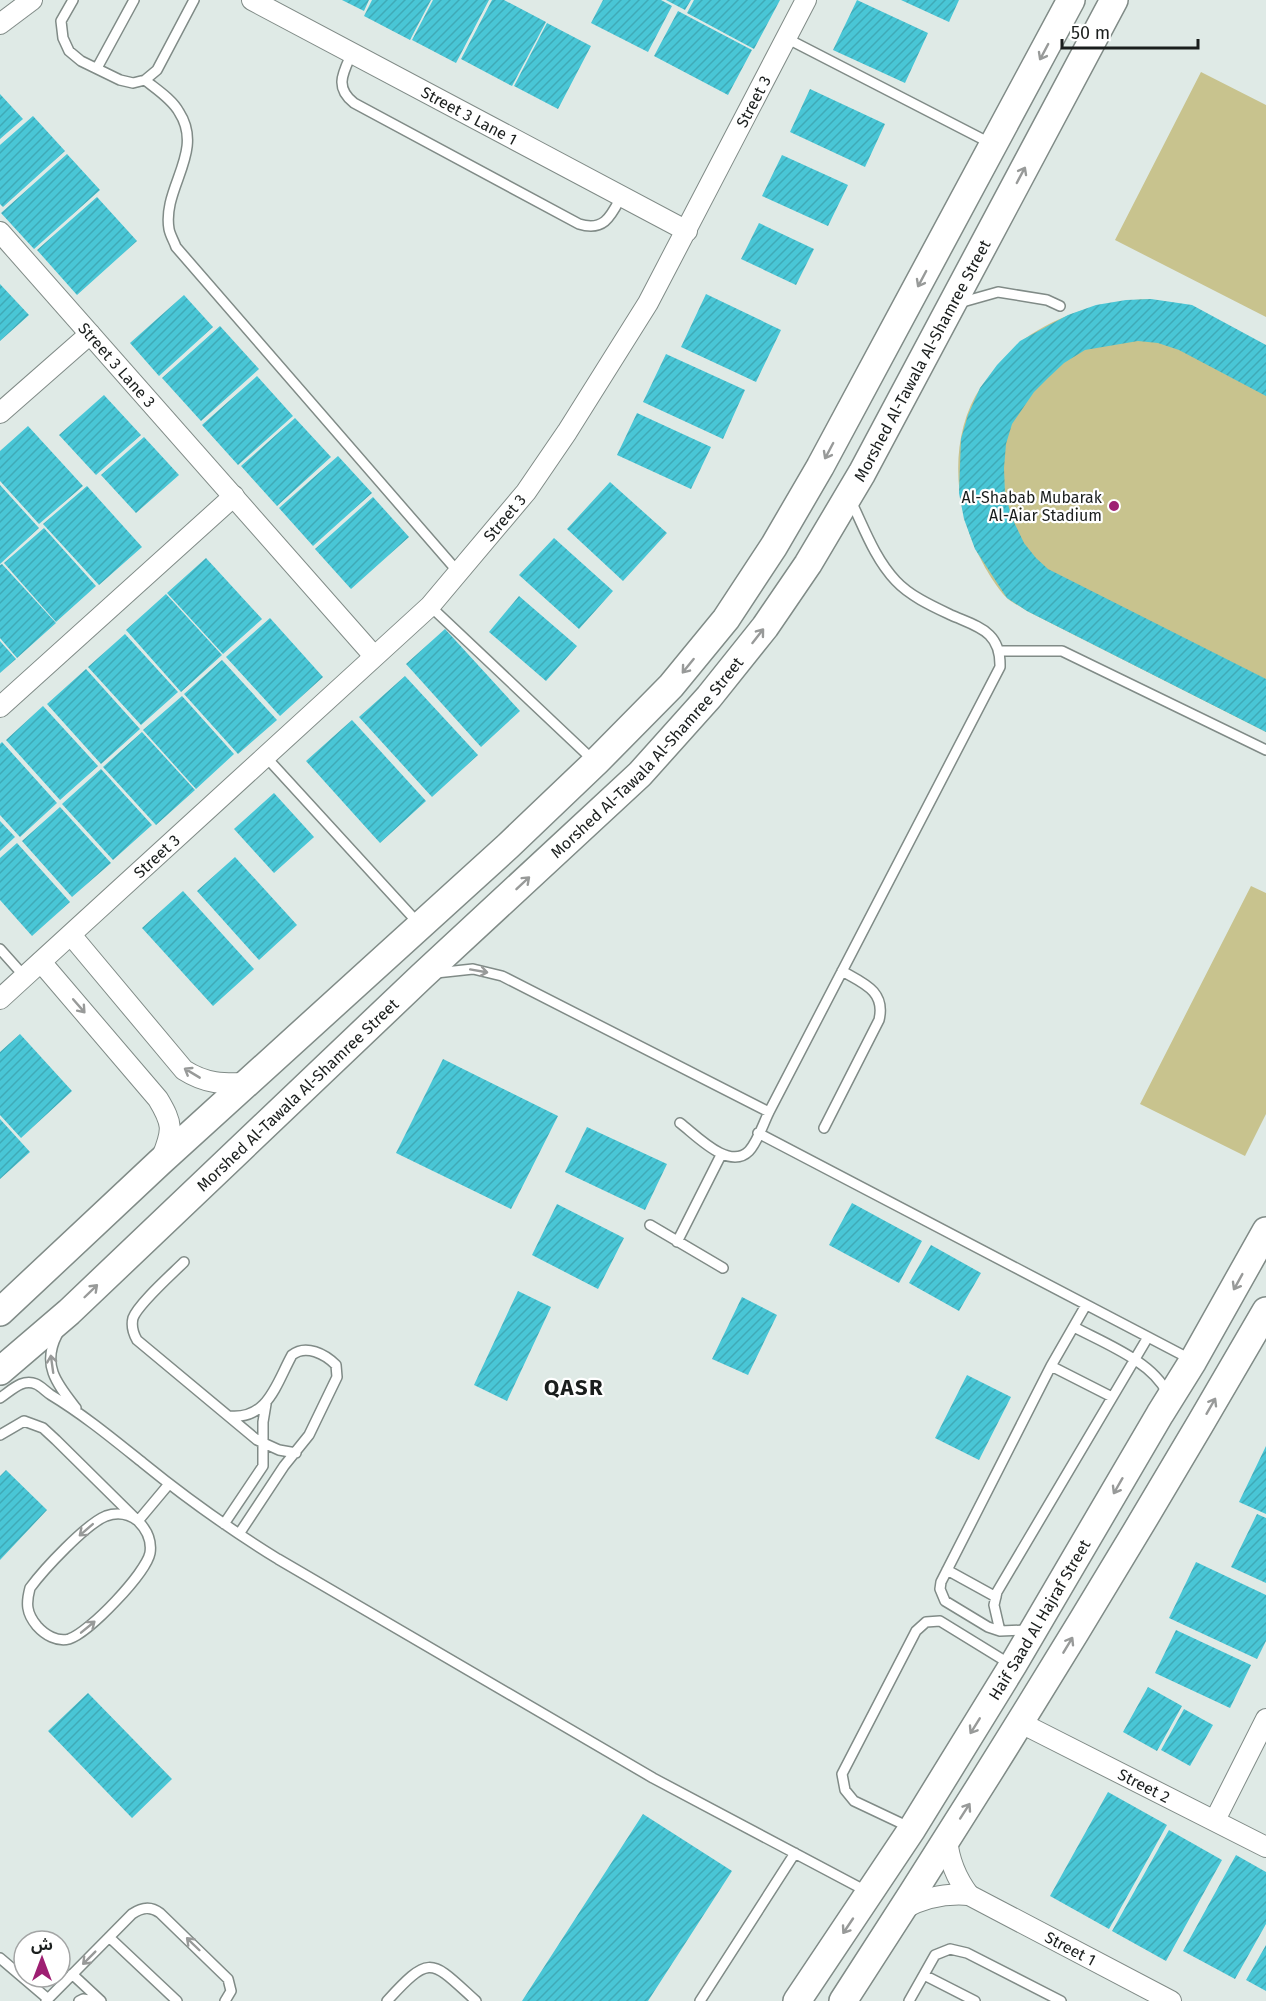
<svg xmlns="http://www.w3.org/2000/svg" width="1266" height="2001" viewBox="0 0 1266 2001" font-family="'Fira Sans','Noto Sans Arabic',sans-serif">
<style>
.park{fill:#c8c38e}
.building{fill:url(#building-hatch)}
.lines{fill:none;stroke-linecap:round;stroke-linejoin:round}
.lane-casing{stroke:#808b87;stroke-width:12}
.street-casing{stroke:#808b87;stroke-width:22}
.secondary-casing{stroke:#808b87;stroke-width:30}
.lane{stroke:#fff;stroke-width:9}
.street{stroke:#fff;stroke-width:20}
.secondary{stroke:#fff;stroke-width:27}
.oneway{stroke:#989a99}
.poi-dot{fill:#9e1f72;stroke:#fff;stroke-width:2}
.labels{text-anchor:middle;stroke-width:4.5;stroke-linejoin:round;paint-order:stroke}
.street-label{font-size:16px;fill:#1a1e1d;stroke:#fff}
.poi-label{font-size:16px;fill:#1a1e1d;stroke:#fff;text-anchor:end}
.district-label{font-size:22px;font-weight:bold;letter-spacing:1.5px;fill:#1a1e1d;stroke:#fff}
</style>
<defs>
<pattern id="building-hatch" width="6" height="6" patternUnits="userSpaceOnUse" patternTransform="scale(1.5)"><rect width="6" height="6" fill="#49c6d6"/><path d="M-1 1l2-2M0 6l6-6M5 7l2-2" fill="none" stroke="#3faab7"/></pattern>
</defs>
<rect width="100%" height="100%" fill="#dfeae6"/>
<path class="park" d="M1201,72L1266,105V317L1115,240Z
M1151,299L1266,345V732L1027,611C1021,607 1013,603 1008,599C993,585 975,551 969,532C953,487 953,428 981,387C986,380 993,373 999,367C1006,358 1014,346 1023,340C1061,313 1105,300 1151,299Z
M1251,886L1266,893V1114L1245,1156L1140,1104Z"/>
<path class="building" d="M342,0H369L364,11Z
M372,0H431L410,40L364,16Z
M433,0H489L456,63L412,40Z
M492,0H504L546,22L512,86L461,59Z
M603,0H661L672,6L648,52L591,23Z
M666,0H691L685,10Z
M694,0H780L754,49L687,13Z
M857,0L928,33L905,83L833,50Z
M901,0H959L949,22Z
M678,11L752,50L728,95L654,56Z
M547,23L591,46L558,109L514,86Z
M810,89L885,124L865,167L790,132Z
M0,94L23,119L0,139Z
M33,116L65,151L3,207L0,204V145Z
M67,154L100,190L34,249L1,213Z
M782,155L848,185L828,226L762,196Z
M97,197L137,241L77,295L37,250Z
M759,223L814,249L796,285L741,259Z
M0,284L29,315L0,341Z
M706,294L781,330L756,382L681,347Z
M184,295L213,327L159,376L130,343Z
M1151,299L1192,305L1266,345V396L1179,350L1158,343L1138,341L1085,350L1064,363L1047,379L1034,392L1012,424L1006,444L1004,468L1005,494L1012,518L1024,543L1036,558L1048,569L1266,679V732L1027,611L1007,598L975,549L964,519L959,493L961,439L968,415L980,388L997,365L1020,341L1068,315L1096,305L1126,300Z
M220,326L259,369L201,421L162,378Z
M666,354L745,390L723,439L643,402Z
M257,376L293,416L238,465L202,425Z
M104,395L141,435L96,475L59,435Z
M637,413L711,447L691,489L617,455Z
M295,418L331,457L277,506L241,466Z
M28,426L83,486L39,524L0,481V451Z
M144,437L179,475L136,513L101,475Z
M338,456L372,493L313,546L279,508Z
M610,482L667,533L623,581L567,529Z
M0,485L39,528L0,564Z
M87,486L142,547L99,585L43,524Z
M373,497L409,537L351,589L315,549Z
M44,528L96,586L56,622L4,563Z
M554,538L613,591L579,629L519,575Z
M206,558L262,619L223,654L167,593Z
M2,564L56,623L17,658L0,638V565Z
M166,594L222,655L181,692L126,630Z
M519,596L577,646L546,681L489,632Z
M270,618L323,677L280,716L226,657Z
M445,629L520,711L481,747L406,664Z
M125,634L178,692L141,725L88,667Z
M0,641L16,659L0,673Z
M222,660L277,720L238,754L184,694Z
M86,669L140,729L101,764L47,704Z
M405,676L478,755L432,797L359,717Z
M182,696L234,754L196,789L143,730Z
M43,706L98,766L60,800L6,740Z
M352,720L426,801L380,843L306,761Z
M142,732L195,790L156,825L103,767Z
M2,742L57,803L20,837L0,815V744Z
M101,769L152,825L113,860L62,804Z
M274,793L314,837L274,873L234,829Z
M60,807L111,863L72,897L22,841Z
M0,821L15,837L0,851Z
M17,843L70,902L32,936L0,900V858Z
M235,857L297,925L259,960L197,891Z
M183,891L254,969L213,1006L142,928Z
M20,1034L72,1091L21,1138L0,1115V1052Z
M443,1059L558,1116L511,1209L396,1153Z
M0,1119L30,1152L0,1179Z
M587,1127L667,1164L645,1210L565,1172Z
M852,1203L922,1241L899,1283L829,1245Z
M557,1204L624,1238L598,1289L532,1255Z
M931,1245L981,1273L959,1311L909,1283Z
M518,1291L551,1307L507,1401L474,1385Z
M742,1297L777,1315L748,1375L712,1359Z
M967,1375L1011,1397L979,1460L935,1438Z
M1266,1446V1514L1239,1502Z
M6,1470L47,1510L0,1560V1476Z
M1257,1514L1266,1518V1583L1231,1567Z
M1196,1562L1266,1595V1641L1257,1659L1169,1618Z
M1176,1630L1251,1665L1230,1708L1155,1673Z
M1148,1687L1182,1706L1157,1751L1123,1732Z
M88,1693L172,1779L132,1818L48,1731Z
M1184,1709L1213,1725L1190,1766L1161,1750Z
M1108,1792L1167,1825L1109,1929L1050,1896Z
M643,1814L732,1871L648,2001H522Z
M1169,1830L1222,1860L1166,1961L1112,1931Z
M1236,1855L1266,1872V1924L1235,1979L1183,1951Z
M1266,1945V1991L1246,1980Z"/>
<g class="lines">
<defs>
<path id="lane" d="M73,0L61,21L63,38L69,51L81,61L120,80L133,83L145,80L157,70L194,0
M786,38L992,144
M352,53C343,73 334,87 354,103L579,224C604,232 611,216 621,197
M97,68L134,0
M145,80C156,89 172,99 179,112C205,152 162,188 169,229C170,235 174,241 176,247L459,573
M959,303L998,292L1047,300L1060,306
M430,606L594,761
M999,651H1062L1266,750
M266,757L419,924
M0,949L25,977
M436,973L473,969L502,976L769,1112L1000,667C1001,631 978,627 951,615C932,606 910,596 896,581C875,559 864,528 851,501
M680,1123C696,1135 729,1171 749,1151C758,1141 763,1124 769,1112
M824,1128L879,1020C886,991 863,983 842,971
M758,1133L1192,1360
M650,1225L723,1268
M677,1242L721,1155
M184,1262C172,1274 138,1304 133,1318C131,1326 133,1333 137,1340L257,1440L279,1450L296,1453
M1074,1327C1104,1343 1153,1362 1167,1393
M57,1335C41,1366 58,1385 76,1408
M1051,1366L1112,1397
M0,1398C11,1391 22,1378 36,1384C41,1386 46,1392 51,1395C84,1415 113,1439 143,1463C186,1498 231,1530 278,1559L653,1778L868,1892
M229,1416C268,1420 276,1384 292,1355C306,1344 325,1354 336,1365L337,1377L309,1435L284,1466L239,1534
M0,1435L24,1421L43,1428L56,1440L138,1521C147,1530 152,1540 150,1553C146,1573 89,1633 69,1639C57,1642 45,1635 37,1626C26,1613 26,1603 30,1588C44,1569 86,1524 106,1516C117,1512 129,1514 138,1521
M138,1521L169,1484
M224,1524L263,1466V1422L266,1404
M947,1570L996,1597
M1027,1630L1000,1631L988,1627L945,1601L940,1589L941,1582L1051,1366L1086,1305
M1000,1631L994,1605L997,1592L1148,1337
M909,1827L854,1801L845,1790L842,1774L916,1631L926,1622L940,1621L1010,1664
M109,1937L177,2001
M0,1958L48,1999
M72,1974L101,2001
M924,1975L975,2001
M46,2001L132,1914C142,1907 151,1906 160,1913L228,1979L231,1991L225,2001
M79,2001L83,1999L96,2001
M387,2001C431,1953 431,1960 476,2001
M700,2001L795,1853
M909,2001L935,1955L950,1949L967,1953L1061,2001"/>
<g id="street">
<path id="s1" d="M252,0L687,231"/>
<path d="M0,24L32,0"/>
<path id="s2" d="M0,232L374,656"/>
<path d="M0,413L90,334"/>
<path d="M0,707L234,496"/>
<path d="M71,935L184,1070C206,1084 223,1084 248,1083"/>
<path d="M41,962L158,1099C173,1124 173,1130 162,1157"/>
<path id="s3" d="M0,999L430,606L526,492L567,432L648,303L806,0"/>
<path id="s4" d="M1021,1723L1266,1847"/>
<path d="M1215,1820L1266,1719"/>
<path d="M947,1839C949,1861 956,1878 969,1895"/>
<path id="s5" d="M903,1909C925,1897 945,1893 969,1895L1171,2001"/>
</g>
<g id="secondary">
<path d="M0,1312L160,1162L508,846L596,762L671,686L726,619L774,546L820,467L1071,0"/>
<path id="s6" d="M0,1371L69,1312L422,976L640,774L709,697L765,627L808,564L862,473L1114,0"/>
<path id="s7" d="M797,2001L912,1829L1013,1665L1160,1414L1193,1361L1266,1231"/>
<path d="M843,2001C990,1775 1131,1545 1266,1311"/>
</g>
</defs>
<use href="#lane" class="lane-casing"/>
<use href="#street" class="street-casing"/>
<use href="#secondary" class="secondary-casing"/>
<use href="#lane" class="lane"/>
<use href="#street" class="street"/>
<use href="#secondary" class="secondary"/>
</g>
<defs><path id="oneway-shaft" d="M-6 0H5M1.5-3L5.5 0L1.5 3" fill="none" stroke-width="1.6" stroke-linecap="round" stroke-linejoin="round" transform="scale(1.5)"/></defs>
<g class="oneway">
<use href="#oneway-shaft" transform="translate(1044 52) rotate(118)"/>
<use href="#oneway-shaft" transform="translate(1021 175) rotate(-62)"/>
<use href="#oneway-shaft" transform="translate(922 279) rotate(118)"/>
<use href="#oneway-shaft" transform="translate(829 451) rotate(118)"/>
<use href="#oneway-shaft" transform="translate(758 636) rotate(-52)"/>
<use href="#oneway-shaft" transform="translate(688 666) rotate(129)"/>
<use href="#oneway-shaft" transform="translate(523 883) rotate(-43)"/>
<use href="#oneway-shaft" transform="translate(479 971) rotate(10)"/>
<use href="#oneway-shaft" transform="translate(79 1006) rotate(49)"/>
<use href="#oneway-shaft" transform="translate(192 1073) rotate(-149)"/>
<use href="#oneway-shaft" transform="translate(1238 1282) rotate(119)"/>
<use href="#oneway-shaft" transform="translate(91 1291) rotate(-44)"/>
<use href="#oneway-shaft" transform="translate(52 1364) rotate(-98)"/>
<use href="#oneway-shaft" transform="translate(1211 1406) rotate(-60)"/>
<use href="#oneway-shaft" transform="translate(1118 1486) rotate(120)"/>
<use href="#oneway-shaft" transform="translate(86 1530) rotate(139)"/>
<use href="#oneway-shaft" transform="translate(88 1627) rotate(-39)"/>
<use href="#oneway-shaft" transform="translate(1068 1645) rotate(-59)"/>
<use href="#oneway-shaft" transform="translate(975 1726) rotate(122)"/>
<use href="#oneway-shaft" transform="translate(965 1811) rotate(-57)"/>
<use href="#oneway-shaft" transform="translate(848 1926) rotate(124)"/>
<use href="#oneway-shaft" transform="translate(193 1944) rotate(-136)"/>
<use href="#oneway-shaft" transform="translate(89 1958) rotate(135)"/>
</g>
<circle class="poi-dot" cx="1114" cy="506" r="6"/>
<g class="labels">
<g class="street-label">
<text dy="6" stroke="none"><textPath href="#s3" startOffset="1184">Street 3</textPath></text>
<text dy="6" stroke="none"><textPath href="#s1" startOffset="246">Street 3 Lane 1</textPath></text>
<text dy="6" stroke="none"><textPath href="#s6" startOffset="1378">Morshed Al-Tawala Al-Shamree Street</textPath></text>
<text dy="6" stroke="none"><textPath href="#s2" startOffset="177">Street 3 Lane 3</textPath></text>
<text dy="6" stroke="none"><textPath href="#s3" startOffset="698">Street 3</textPath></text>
<text dy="6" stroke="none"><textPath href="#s6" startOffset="892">Morshed Al-Tawala Al-Shamree Street</textPath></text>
<text dy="6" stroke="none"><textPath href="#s3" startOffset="212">Street 3</textPath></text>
<text dy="6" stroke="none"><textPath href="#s6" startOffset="406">Morshed Al-Tawala Al-Shamree Street</textPath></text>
<text dy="6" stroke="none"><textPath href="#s7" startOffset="452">Haif Saad Al Hajraf Street</textPath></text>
<text dy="6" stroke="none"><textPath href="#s4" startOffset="138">Street 2</textPath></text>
<text dy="6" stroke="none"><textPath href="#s5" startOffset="183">Street 1</textPath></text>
</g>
<g class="poi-label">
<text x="1102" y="503">Al-Shabab Mubarak<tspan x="1102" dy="18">Al-Aiar Stadium</tspan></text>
</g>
<g class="district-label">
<text x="574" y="1395">QASR</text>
</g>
</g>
<g transform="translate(42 1959)"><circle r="28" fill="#ffffff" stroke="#a3a5a5" stroke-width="1.5"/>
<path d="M0-4.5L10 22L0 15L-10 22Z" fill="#9e1f72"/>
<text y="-9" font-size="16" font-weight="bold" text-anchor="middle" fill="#1a1e1d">ش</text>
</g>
<path d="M1062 39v9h136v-9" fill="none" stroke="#1a1e1d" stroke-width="3"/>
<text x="1071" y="39" font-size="18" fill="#1a1e1d" stroke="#ffffff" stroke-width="4.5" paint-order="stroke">50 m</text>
</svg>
